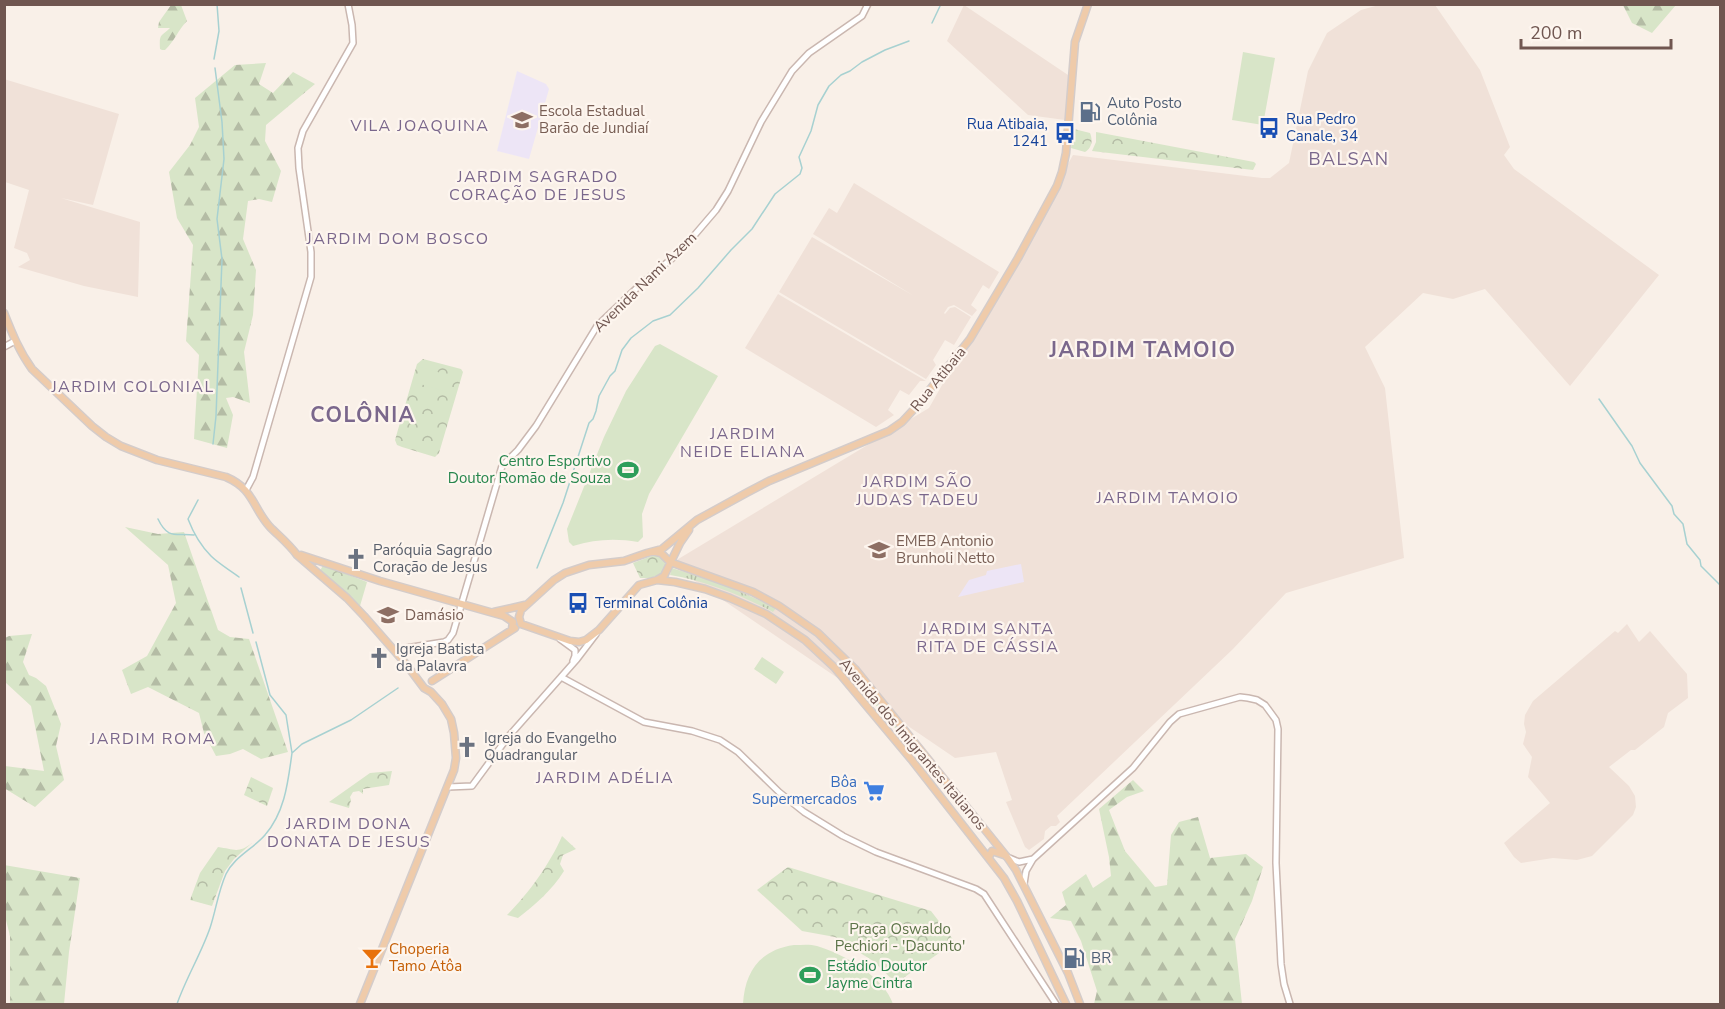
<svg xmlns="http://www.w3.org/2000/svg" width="1725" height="1009" viewBox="0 0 1725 1009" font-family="'Nunito Sans',sans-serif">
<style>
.residential{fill:#f0e1d8}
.education{fill:#ede5f6}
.grass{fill:url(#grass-tufts)}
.forest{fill:url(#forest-firs)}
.park{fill:url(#park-crowns)}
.garden{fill:#d8e5c8}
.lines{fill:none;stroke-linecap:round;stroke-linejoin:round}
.stream{stroke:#a7d1d1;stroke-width:1.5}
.minor-casing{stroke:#cab7b0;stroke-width:8}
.major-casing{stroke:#d4ccca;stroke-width:9}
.minor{stroke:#fff;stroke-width:5}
.major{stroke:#efcbaa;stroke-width:6}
.labels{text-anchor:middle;stroke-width:4.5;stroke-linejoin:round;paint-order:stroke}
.service-label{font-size:15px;fill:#4e5e75;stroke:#fdf5ee;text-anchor:start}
.education-label{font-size:15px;fill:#785e54;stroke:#fdf5ee;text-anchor:start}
.transit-label{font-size:15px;fill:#164399;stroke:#fdf5ee;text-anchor:start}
.street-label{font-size:15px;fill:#705650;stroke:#fdf5ee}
.leisure-label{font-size:15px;fill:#27864d;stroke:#fdf5ee;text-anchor:end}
.worship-label{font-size:15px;fill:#5b616d;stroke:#fdf5ee;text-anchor:start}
.shop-label{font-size:15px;fill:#366cbe;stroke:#fdf5ee;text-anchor:end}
.park-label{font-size:15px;fill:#5d7449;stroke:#fdf5ee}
.food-label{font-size:15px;fill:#c56008;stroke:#fdf5ee;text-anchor:start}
.neighbourhood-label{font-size:16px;letter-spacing:1.5px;fill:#7a678c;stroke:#fdf5ee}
.quarter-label{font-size:18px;letter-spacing:1.5px;fill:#7a678c;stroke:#fdf5ee}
.district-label{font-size:21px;font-weight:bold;letter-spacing:1.5px;fill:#7a678c;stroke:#fdf5ee}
</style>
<defs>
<pattern id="grass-tufts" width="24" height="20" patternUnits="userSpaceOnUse" patternTransform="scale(1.5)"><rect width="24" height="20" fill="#d8e5c8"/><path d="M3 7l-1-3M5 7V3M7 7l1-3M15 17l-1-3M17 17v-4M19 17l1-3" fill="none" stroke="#b4bca5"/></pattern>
<pattern id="forest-firs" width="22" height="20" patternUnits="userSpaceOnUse" patternTransform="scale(1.5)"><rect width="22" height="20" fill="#d8e5c8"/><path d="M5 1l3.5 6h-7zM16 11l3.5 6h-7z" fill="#b4bca5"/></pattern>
<pattern id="park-crowns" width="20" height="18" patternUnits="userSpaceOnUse" patternTransform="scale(1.5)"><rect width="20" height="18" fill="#d8e5c8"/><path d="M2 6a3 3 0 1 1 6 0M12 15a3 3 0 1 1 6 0" fill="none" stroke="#b4bca5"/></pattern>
</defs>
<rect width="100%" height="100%" fill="#f9f0e8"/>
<path class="residential" d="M964,5L1071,77L1065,120L1028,115L947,41Z
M1379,5H1435L1480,70L1510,147L1504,155L1514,169L1659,275L1570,386L1485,289L1453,299L1423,293L1365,347L1385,388L1404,558L1286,593L1233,649L1057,816L1060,822L1056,826H1051L1045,831L1044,839L1029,850L1025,847L1006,802L1012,800L996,752L955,758L670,564L929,408L1073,155L1262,178H1270L1289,163L1308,71L1327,33L1361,10Z
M4,79L119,114L93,205L61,198L140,222L138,297L84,286L18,267L30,260L27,253L14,248L29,190L5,182Z
M854,183L999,272L989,289L983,285L971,305L977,310L972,316L954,305L948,307L944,313L945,314L950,308L955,307L971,317L954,345L945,340L933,360L936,365L926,379L779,292L812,237L914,296L813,234L829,208L837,213Z
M778,294L926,381H920L909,395L900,390L888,410L894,415L876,427L745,348Z
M1627,624L1639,642L1650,631L1687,674L1688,698L1668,713L1664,727L1635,750H1631L1609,767L1629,786L1635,796L1636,807L1633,815L1592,856L1577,860L1553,858L1521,863L1514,857L1504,843L1550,803L1528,777L1532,757L1523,744L1526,732L1524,724L1525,715L1533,701L1615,631L1618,633Z"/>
<path class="education" d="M517,71L546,84L549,89L529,159L497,151Z
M1021,564L1024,582L958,597L969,580L986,575L987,571Z"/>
<path class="grass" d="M672,568L725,585L776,608L773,612C741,595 706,581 670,575Z
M855,677L943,782L941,783L854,679Z"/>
<path class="forest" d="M179,5H181L187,21C178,30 174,42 165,50H162L160,49C159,33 161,37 170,28H158L159,22L171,5Z
M1623,5H1676L1652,33L1632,23Z
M266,63L259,84L273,93L293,72L315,84L266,125L265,141L281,171L272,202L259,199L248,201L243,239L256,270L253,315L244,352L250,403L233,397L226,398L233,415L227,448L194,439L199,355L186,341L193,245L177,218L169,172L190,145L199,127L195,98L235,65Z
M125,527L158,534L184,532L218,630L230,637L249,639L288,752L261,759L243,749L230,754L216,756L204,733L199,713L148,687L131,694L122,670L147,656L176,603L168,565Z
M32,634L23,662L29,675L36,678L46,686L61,724L56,746L64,780L35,807L4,788L5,766L44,771L31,706L5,682V638L9,636Z
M1133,780L1144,791L1127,797L1109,810L1125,851L1155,887L1167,885L1171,835L1179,822L1198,817L1210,858L1246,854L1263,867L1252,901L1235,939L1242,1004H1094L1097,991L1081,941L1071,921L1050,918L1066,905L1062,892L1086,874L1093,888L1111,876L1109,857L1099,809Z
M4,865L80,878L69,952L64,1004H10V936L5,916Z"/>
<path class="park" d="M1074,129L1090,133C1093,140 1092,148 1085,152L1071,148Z
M1096,132L1254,162L1256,164L1253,170L1092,151L1096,142Z
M423,359L461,369L463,372L439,453L435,457L402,447L397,445L395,440L417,364Z
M657,554L665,559L666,568L665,573L650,578H640L633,563Z
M323,565L367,582L360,606L320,571Z
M392,771L389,785L363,789V794L359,791L353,792L350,797L351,800L349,808L329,802L370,773Z
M251,777L273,788L267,806L244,795Z
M562,836L576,849L563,855L560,864L564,871C552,890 536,904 518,918L507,915C528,894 550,864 562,836Z
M252,843L234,859L225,871L212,906L190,900L200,873L218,847C234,849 238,854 252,843Z
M788,867L931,911L955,942L896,983L873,961L835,937L802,931L757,890Z"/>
<path class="garden" d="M1243,52L1275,58L1263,125L1232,120Z
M660,344L718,376L649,494L642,514L643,537L638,542C616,538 595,539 573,546L569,542L567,529L604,437L626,391L655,346Z
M421,367L451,376L447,392L417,383Z
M762,657L784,672L776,684L754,669Z
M794,945C802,945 810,944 817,946C844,954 884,977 893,1004H743C745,971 760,950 794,945Z"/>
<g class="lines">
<path class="stream" d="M932,23L941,4
M214,59L219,31L217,4
M1599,399L1632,446L1640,463L1672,506L1674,514L1683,524L1687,544L1700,560L1701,566L1720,585
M213,444L216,416L222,259L217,219L224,159L222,122L215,68
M198,500L188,519C193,532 201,546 211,556C219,564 230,570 239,577
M158,519C168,540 176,533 194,535
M537,568L563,503L589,423L593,419L596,411L599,396L610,376L615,371L622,350L631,338L653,321L670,315L698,288L731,250L752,229L775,194L800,174L802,168L799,157L811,131L818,105L829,86L841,75L850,71L862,62L885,50L909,41
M241,588L253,633
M256,642L270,695L286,715L292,753
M177,1004C186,978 201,954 210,928C216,910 218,892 226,874C234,857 253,849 265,835C285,812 288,782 292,753L302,744L351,720L398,688"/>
<defs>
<path id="minor" d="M4,347L15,341
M246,490L253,477L311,277V252L299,168L298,148L303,131L353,43L352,25L348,4
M560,639L575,650V656L573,661
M396,652L406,648L444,642L448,640L453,633L502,466L518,450L536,426L597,326L640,285L675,256L692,238L716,210L728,191L761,122L792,71L809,53L862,16L868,4
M561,677L644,722L692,731L720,740L738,752L779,792L804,812L843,836L876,852L976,889L984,894L1056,1004
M448,787L472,786L508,737L577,659L596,634
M1007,857L1019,862L1033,859
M1024,884L1026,871L1033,859L1133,768L1170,722L1179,714L1240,697L1248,698L1257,700L1265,705L1276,720L1278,729L1276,863L1281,964L1284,984L1290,1004"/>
<path id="major" d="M4,313C12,333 19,351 32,369L92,426L106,437L121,446L157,460L226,477C254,489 252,507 270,527C279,536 289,544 297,555L347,598L364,616L406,664L424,688L431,692L442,704L451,719L454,733L456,758L454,770L360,1004
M656,552L661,553L670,562L753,592L779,606L818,633L856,670L1007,857L1016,870L1068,973L1080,1004
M301,555L380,581L504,616L513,622L512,629
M657,580L675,582L705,589L730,598L766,614L805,640L835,668L911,759L1004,878L1017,901L1066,1004
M494,612L525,605
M521,624L519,617L521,610L554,580L565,573L589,565L624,561L647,553L662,549L697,520L748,492L769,481L889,431L902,422L916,407L970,339L1018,258L1057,186L1062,172L1066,153L1075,42L1088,4
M521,624L570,641L579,642L586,640L599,630L639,585L657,580L664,576L680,543L689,530
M432,681L515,628
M989,857L992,851L1004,855"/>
</defs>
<use href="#minor" class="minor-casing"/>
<use href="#major" class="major-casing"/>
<use href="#minor" class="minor"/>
<use href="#major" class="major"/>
</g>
<defs>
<symbol id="fuel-bare" viewBox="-9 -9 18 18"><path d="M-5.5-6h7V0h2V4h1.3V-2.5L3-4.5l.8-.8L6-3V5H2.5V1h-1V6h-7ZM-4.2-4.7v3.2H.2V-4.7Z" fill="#5c6f8a" stroke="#fdf5ee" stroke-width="2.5" paint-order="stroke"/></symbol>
<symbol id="school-bare" viewBox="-9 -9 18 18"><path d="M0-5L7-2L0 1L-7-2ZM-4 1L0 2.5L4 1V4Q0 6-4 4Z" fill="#8d6e63" stroke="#fdf5ee" stroke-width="2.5" paint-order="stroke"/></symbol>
<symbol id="bus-bare" viewBox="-9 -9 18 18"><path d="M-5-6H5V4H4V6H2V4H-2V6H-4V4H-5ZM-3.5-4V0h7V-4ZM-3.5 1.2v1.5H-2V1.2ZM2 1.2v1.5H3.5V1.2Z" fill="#1a4fb4" stroke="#fdf5ee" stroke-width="2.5" paint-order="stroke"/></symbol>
<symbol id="stadium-bare" viewBox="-9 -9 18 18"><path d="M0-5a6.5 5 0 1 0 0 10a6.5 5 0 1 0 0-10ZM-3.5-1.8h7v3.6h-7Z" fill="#2e9e5b" stroke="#fdf5ee" stroke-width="2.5" paint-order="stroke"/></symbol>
<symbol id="church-bare" viewBox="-9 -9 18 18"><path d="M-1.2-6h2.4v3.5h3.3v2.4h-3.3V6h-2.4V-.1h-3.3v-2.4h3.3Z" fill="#6b7280" stroke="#fdf5ee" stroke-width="2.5" paint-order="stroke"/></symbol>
<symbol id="university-bare" viewBox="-9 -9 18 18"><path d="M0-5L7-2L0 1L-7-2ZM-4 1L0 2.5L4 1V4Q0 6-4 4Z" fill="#8d6e63" stroke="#fdf5ee" stroke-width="2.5" paint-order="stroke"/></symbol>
<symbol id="supermarket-bare" viewBox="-9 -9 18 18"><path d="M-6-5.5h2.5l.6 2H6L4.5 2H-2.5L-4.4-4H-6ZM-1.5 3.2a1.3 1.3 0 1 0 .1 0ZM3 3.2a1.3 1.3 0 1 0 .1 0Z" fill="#3f7fe0" stroke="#fdf5ee" stroke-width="2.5" paint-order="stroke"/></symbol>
<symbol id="bar-bare" viewBox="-9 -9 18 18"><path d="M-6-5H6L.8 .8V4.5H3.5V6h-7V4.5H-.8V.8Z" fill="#e8710a" stroke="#fdf5ee" stroke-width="2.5" paint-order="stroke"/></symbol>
</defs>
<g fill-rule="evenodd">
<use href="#fuel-bare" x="1075" y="97" width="30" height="30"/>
<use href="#school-bare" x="507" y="105" width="30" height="30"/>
<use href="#bus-bare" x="1254" y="113" width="30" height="30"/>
<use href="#bus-bare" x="1050" y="118" width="30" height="30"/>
<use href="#stadium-bare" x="613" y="455" width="30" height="30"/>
<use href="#school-bare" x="864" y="535" width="30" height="30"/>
<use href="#church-bare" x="341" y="544" width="30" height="30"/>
<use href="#bus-bare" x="563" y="588" width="30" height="30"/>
<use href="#university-bare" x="373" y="600" width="30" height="30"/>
<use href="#church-bare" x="364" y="643" width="30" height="30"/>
<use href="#church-bare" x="452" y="732" width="30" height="30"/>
<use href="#supermarket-bare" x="859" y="776" width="30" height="30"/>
<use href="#bar-bare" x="357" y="943" width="30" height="30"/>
<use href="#fuel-bare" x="1059" y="943" width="30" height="30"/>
<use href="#stadium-bare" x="795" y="960" width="30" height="30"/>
</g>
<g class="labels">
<g class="service-label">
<text x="1107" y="108">Auto Posto<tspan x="1107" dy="17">Colônia</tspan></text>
<text x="1091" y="963">BR</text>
</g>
<g class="education-label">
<text x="539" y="116">Escola Estadual<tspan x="539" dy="17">Barão de Jundiaí</tspan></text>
<text x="896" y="546">EMEB Antonio<tspan x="896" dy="17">Brunholi Netto</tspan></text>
<text x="405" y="620">Damásio</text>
</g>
<g class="transit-label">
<text x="1286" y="124">Rua Pedro<tspan x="1286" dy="17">Canale, 34</tspan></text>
<text x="1048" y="129" text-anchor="end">Rua Atibaia,<tspan x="1048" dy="17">1241</tspan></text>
<text x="595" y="608">Terminal Colônia</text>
</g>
<g class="street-label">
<text transform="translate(645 282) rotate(-44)" y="5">Avenida Nami Azem</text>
<text transform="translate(938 379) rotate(-51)" y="5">Rua Atibaia</text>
<text transform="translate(913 744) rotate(50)" y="5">Avenida dos Imigrantes Italianos</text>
</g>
<g class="leisure-label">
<text x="611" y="466">Centro Esportivo<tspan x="611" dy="17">Doutor Romão de Souza</tspan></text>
<text x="827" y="971" text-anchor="start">Estádio Doutor<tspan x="827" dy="17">Jayme Cintra</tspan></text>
</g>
<g class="worship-label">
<text x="373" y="555">Paróquia Sagrado<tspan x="373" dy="17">Coração de Jesus</tspan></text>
<text x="396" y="654">Igreja Batista<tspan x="396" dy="17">da Palavra</tspan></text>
<text x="484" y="743">Igreja do Evangelho<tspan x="484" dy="17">Quadrangular</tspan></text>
</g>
<g class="shop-label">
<text x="857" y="787">Bôa<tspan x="857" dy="17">Supermercados</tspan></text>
</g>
<g class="park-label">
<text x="900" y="934">Praça Oswaldo<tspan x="900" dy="17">Pechiori - 'Dacunto'</tspan></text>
</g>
<g class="food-label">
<text x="389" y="954">Choperia<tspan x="389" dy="17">Tamo Atôa</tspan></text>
</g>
<g class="neighbourhood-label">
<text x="420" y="131">VILA JOAQUINA</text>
<text x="538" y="182">JARDIM SAGRADO<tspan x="538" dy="18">CORAÇÃO DE JESUS</tspan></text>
<text x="398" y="244">JARDIM DOM BOSCO</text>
<text x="133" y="392">JARDIM COLONIAL</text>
<text x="743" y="439">JARDIM<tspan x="743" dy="18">NEIDE ELIANA</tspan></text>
<text x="918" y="487">JARDIM SÃO<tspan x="918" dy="18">JUDAS TADEU</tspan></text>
<text x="1168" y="503">JARDIM TAMOIO</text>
<text x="988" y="634">JARDIM SANTA<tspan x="988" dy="18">RITA DE CÁSSIA</tspan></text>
<text x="153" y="744">JARDIM ROMA</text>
<text x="605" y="783">JARDIM ADÉLIA</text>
<text x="349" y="829">JARDIM DONA<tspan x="349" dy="18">DONATA DE JESUS</tspan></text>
</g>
<g class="quarter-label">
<text x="1349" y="165">BALSAN</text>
</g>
<g class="district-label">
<text x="1143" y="357">JARDIM TAMOIO</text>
<text x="363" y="422">COLÔNIA</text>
</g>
</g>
<rect width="1725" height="1009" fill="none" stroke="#705650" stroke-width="12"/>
<path d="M1521 39v9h150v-9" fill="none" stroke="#705650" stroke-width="3"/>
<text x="1530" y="39" font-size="18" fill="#705650" stroke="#fdf5ee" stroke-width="4.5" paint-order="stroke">200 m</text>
</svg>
